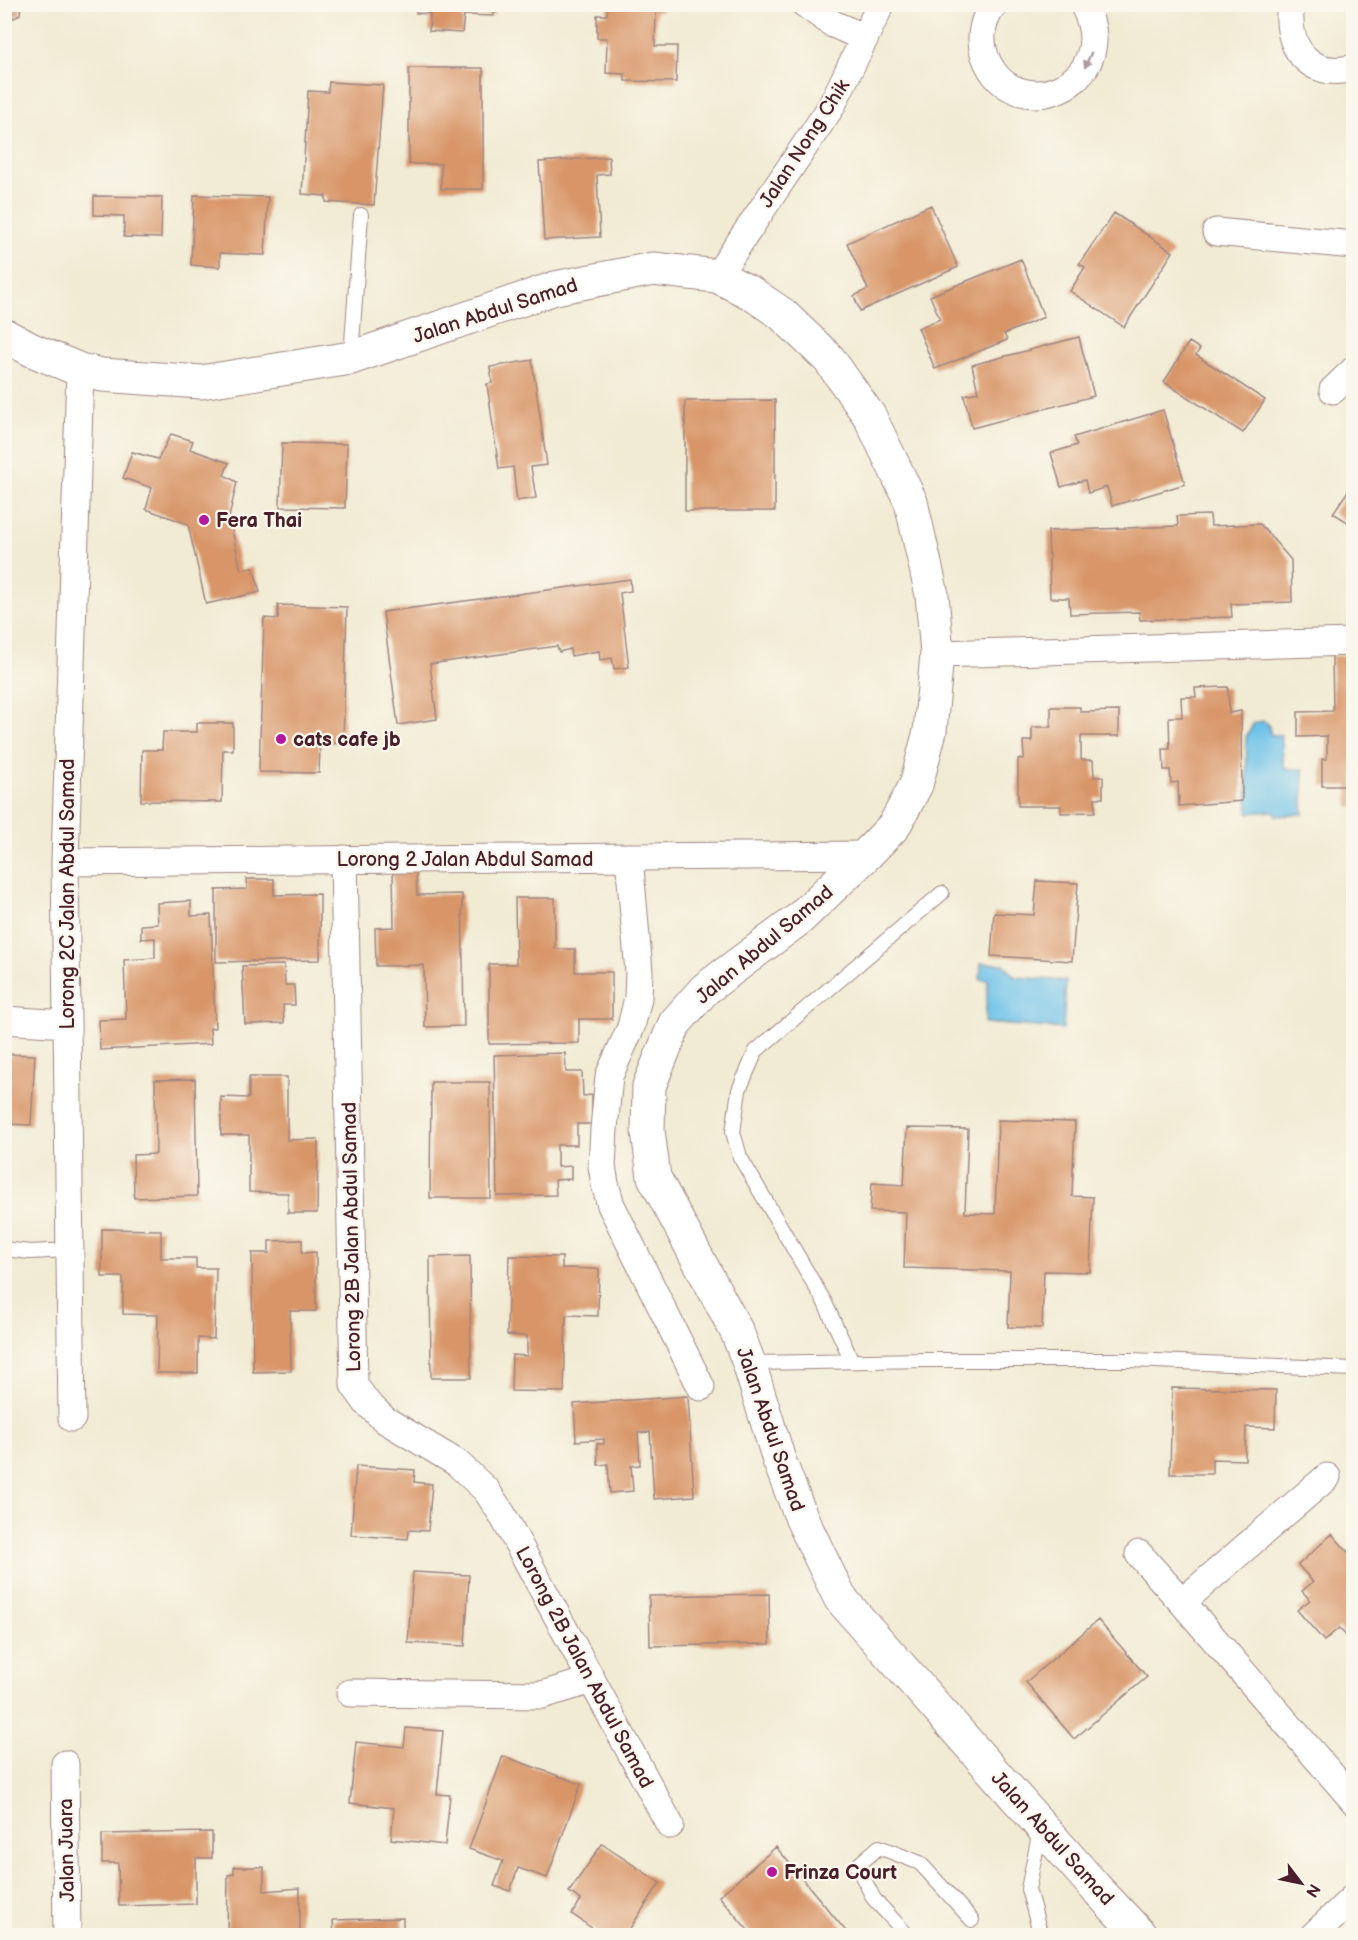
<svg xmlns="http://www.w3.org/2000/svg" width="1358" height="1940" viewBox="0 0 1358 1940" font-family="'Balsamiq Sans',sans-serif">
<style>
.water{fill:#6cc1e8;stroke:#5b708a;stroke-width:1.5}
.building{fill:#d89568}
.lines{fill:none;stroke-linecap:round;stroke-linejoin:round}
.service-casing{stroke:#9e8580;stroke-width:16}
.minor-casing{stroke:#9e8580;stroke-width:29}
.tertiary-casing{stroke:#9e8580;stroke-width:35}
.service{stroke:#fff;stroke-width:14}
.minor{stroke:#fff;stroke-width:27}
.tertiary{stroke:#fff;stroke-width:33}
.oneway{fill:#ae9aa0}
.poi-dot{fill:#b5179e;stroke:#fbf7ec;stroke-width:2}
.labels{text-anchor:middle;stroke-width:4.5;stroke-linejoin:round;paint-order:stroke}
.street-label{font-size:20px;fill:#4a1f2b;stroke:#fbf7ec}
.poi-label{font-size:20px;font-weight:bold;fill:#4a1f2b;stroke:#fbf7ec;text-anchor:start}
</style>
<rect width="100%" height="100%" fill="#fbf7ec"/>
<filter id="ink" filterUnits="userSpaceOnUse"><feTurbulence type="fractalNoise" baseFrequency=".0167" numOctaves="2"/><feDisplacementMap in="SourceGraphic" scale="12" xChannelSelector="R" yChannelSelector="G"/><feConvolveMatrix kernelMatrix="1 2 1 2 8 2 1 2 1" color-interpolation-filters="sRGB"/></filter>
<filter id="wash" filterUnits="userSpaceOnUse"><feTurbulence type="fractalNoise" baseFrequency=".008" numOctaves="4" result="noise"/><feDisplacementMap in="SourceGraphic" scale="24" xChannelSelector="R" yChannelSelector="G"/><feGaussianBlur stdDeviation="1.35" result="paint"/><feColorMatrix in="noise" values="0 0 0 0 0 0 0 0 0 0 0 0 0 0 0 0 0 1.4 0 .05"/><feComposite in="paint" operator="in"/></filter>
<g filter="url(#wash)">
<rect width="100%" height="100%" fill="#f1ebd4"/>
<path class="water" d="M1263,721L1268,724L1271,735H1281L1284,769H1303V814L1276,816L1275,811L1248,813L1246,737L1254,723Z
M981,963L1004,964L1015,977L1066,981L1063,1029L985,1023L988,980L980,979Z"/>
<g id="blocks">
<path class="building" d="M4,4H21L20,14L14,18L6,19L4,18Z
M416,4H495L494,16L464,15L462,33L429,31L430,14L416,13Z
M608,4H662V11H656L655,46H677L676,82L625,81V74L606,73L607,38H597V15H607Z
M409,68H483V189H441V164H409Z
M329,82L383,85L374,205L326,202V196L302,194L308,91L328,92Z
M609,157L610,174L597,175L600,237L544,240L539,162Z
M194,195L268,197L265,255L220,253V267L191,265Z
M94,196L162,197L161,238L124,237V216L94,215Z
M931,205L958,267L860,311L854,296L868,289L847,243Z
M1114,213L1173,252L1124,327L1070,291L1085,267L1079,264Z
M1021,259L1044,317L1004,334L1007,340L935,369L918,328L940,319L930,296Z
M1079,337L1094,396L972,428L964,395L978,392L972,365Z
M1189,342L1200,349L1196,355L1265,400L1243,433L1164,382Z
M532,360L547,465L531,467L536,498L517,501L513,467L499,469L487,384L492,383L490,367Z
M775,400V511H685V401Z
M1163,410L1185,484L1112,506L1107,487L1088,493L1085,480L1061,487L1051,453L1077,445L1074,437Z
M171,434L193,441L190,449L229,463L224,475L237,482L229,517L241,570L253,567L260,592L206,604L188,524L146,509L152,488L123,478L132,452L158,459Z
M282,443L347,444L345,508L280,507Z
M1354,482V526L1333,513Z
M1210,515L1211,526L1260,524L1291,560L1292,602L1231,604L1232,617L1140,620L1139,612L1070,614L1069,598H1050L1048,531L1178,526L1177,516Z
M630,579L631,591L620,593L629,667L614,669L612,658L600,660L599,651L571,656L570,649L559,652L557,646L430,664L437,719L398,725L383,612Z
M278,605L347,607L343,743H320L319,773L259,772L264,618L278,619Z
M1354,655V808H1348V786H1322V759H1327V736L1298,737V712L1333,711L1332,656Z
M1228,687L1229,713L1241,711L1242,801L1179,806L1178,782L1171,783L1170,770H1164L1163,749H1170L1169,717H1182L1181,697H1196L1195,688Z
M1051,707H1080V712L1119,711V736H1081V760H1093L1094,777H1103V798H1095V812L1061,813V806H1018V759H1024L1023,741H1032V727H1051Z
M197,723H233V750H223L222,802L141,801L142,750H162L163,732H197Z
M416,868L417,895L462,894L464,1026L425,1027L424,965L376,966L375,928L394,927L393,869Z
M246,879H274V895L320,894V960L216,962V890L247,889Z
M1037,881L1078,883L1072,961L991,956L994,913L1034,915Z
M515,898H555V949H575V972H612V1019H579V1043L489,1044V964H516Z
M191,901V916L211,915L215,1028H210L211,1044L100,1050L99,1020L126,1019L124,960L155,958V938L141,939V925L158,924L157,903Z
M284,965L285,985H294L295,1005H283L284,1023L245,1024L242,966Z
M565,1053L566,1072H582L583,1096L592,1095V1124H577V1145H557V1167L571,1166V1179L555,1180L556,1195L497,1196L494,1055Z
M4,1054L35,1055L31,1125L4,1124Z
M249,1077H287V1140L318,1139L317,1213H288V1193L249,1192V1135H221V1097L249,1098Z
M195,1079L197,1196L134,1198L133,1155L156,1154L155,1080Z
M431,1082H490L491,1198H430Z
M998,1120L1075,1122L1072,1196L1093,1197L1090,1272L1044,1271L1042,1328L1008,1327L1010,1271L904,1268L906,1212L870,1211L872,1183L904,1185L907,1128L968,1129L965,1213L995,1214Z
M102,1229L161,1230V1258H196V1268H216L214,1339L198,1338V1373H157L158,1315L123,1314V1277H102Z
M302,1240V1253L316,1252V1311H290L291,1371L253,1372L252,1253H269V1241Z
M470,1256L471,1378H431L430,1257Z
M509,1256L562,1257V1268L599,1269L598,1316L566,1315L564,1392L511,1391L512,1355L527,1356V1336L507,1335Z
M1172,1388L1276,1390L1275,1428L1246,1427L1245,1460L1212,1459V1474H1170Z
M688,1396L694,1496L654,1499L650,1432L638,1433L640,1465L631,1466L633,1491L610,1493L608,1464L598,1465L597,1444H604V1439L576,1441L574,1404Z
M356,1466L415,1470L414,1482L432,1484L428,1531L409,1530L408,1539L351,1535Z
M1332,1534L1354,1559V1644L1339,1628L1324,1641L1297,1610L1310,1600L1302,1591L1313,1582L1298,1565Z
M413,1572L469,1575L465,1646L408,1643Z
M769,1594L770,1644L650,1646L649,1596Z
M1098,1620L1147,1677L1074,1739L1026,1682Z
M406,1728L443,1731L437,1794L450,1795L445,1845L391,1839L394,1808L350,1803L356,1742L404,1747Z
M503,1756L581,1784L547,1878L518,1868L510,1891L494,1886L503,1861L469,1849Z
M212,1832V1858H196V1904L119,1906L118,1863H102V1834Z
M602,1844L660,1883L625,1936H603L572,1914L581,1900L569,1892Z
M776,1847L850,1936H753L719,1896Z
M234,1867H264V1891L300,1888V1936H227L228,1875L234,1874Z
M403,1918V1936H334L333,1920Z"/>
</g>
</g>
<g filter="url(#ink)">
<use href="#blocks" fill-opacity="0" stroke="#9e8580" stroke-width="1.5"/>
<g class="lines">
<defs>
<path id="service" d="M351,357L361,215
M4,1249L30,1252L69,1250
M852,1361L824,1301L740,1157L733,1132L739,1090L756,1051L942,893
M750,1363L926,1360H1131L1354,1369
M1040,1831L1028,1889L1041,1936
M908,1936L874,1899L857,1866L879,1847L920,1863L972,1920"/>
<path id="minor" d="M805,4L833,24L865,38
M994,4C982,20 979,39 985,56C1012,131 1127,84 1083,4
M1291,4C1284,46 1309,80 1354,68
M1216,232L1354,245
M717,276L831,107L881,4
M1333,390L1354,370
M937,654L1354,642
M629,857L639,972L638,998L631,1027L609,1076L604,1129L602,1166L605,1184L611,1205L701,1387
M344,859L354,1385L367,1403L385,1420L457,1463L486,1490L502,1514L670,1825
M65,862L866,855
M4,1020L66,1024
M72,1418L65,862L80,370
M1139,1554L1182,1602L1354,1801
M1182,1602L1327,1477
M350,1693L542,1695L592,1680
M65,1764L67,1936
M1313,1936L1354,1897"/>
<path id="tertiary" d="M4,335L32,350L80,370L102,375L201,382L351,358L555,288L653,269L717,276L751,293L782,314L829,359L870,417L911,502L932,595L937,654L930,731L916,785L894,826L866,855L799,919L705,989L675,1023L649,1086L648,1131L654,1177L737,1332L749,1363L779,1460L802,1519L840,1598L1095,1887L1141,1936"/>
</defs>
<use href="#service" class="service-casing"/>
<use href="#minor" class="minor-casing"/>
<use href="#tertiary" class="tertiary-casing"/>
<use href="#service" class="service"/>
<use href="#minor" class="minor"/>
<use href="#tertiary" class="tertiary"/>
</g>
<defs><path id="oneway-solid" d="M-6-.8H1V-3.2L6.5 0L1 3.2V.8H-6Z" transform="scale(1.5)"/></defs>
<use class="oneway" href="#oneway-solid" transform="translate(1088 60) rotate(113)"/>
</g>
<g class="poi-dot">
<circle cx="204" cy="520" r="6"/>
<circle cx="281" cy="739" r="6"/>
<circle cx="772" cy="1872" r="6"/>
</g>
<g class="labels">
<g class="street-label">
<text transform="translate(804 143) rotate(-57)" y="7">Jalan Nong Chik</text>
<text transform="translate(495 310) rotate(-18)" y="7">Jalan Abdul Samad</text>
<text x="465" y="866">Lorong 2 Jalan Abdul Samad</text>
<text transform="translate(67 894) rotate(-90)" y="7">Lorong 2C Jalan Abdul Samad</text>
<text transform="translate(764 944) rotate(-40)" y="7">Jalan Abdul Samad</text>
<text transform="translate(351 1237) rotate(-91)" y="7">Lorong 2B Jalan Abdul Samad</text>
<text transform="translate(771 1429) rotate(71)" y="7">Jalan Abdul Samad</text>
<text transform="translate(585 1667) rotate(62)" y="7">Lorong 2B Jalan Abdul Samad</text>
<text transform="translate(1053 1838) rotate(48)" y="7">Jalan Abdul Samad</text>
<text transform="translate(66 1850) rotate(-91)" y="7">Jalan Juara</text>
</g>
<g class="poi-label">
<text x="216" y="527">Fera Thai</text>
<text x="293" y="746">cats cafe jb</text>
<text x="784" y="1879">Frinza Court</text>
</g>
</g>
<rect width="1358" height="1940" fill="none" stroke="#fbf7ec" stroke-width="24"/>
<g transform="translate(1301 1883) rotate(122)" stroke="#fbf7ec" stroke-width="4.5" paint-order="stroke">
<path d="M0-4.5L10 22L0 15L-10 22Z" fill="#4a1f2b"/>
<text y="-9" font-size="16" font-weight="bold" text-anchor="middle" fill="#4a1f2b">N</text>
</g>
</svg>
